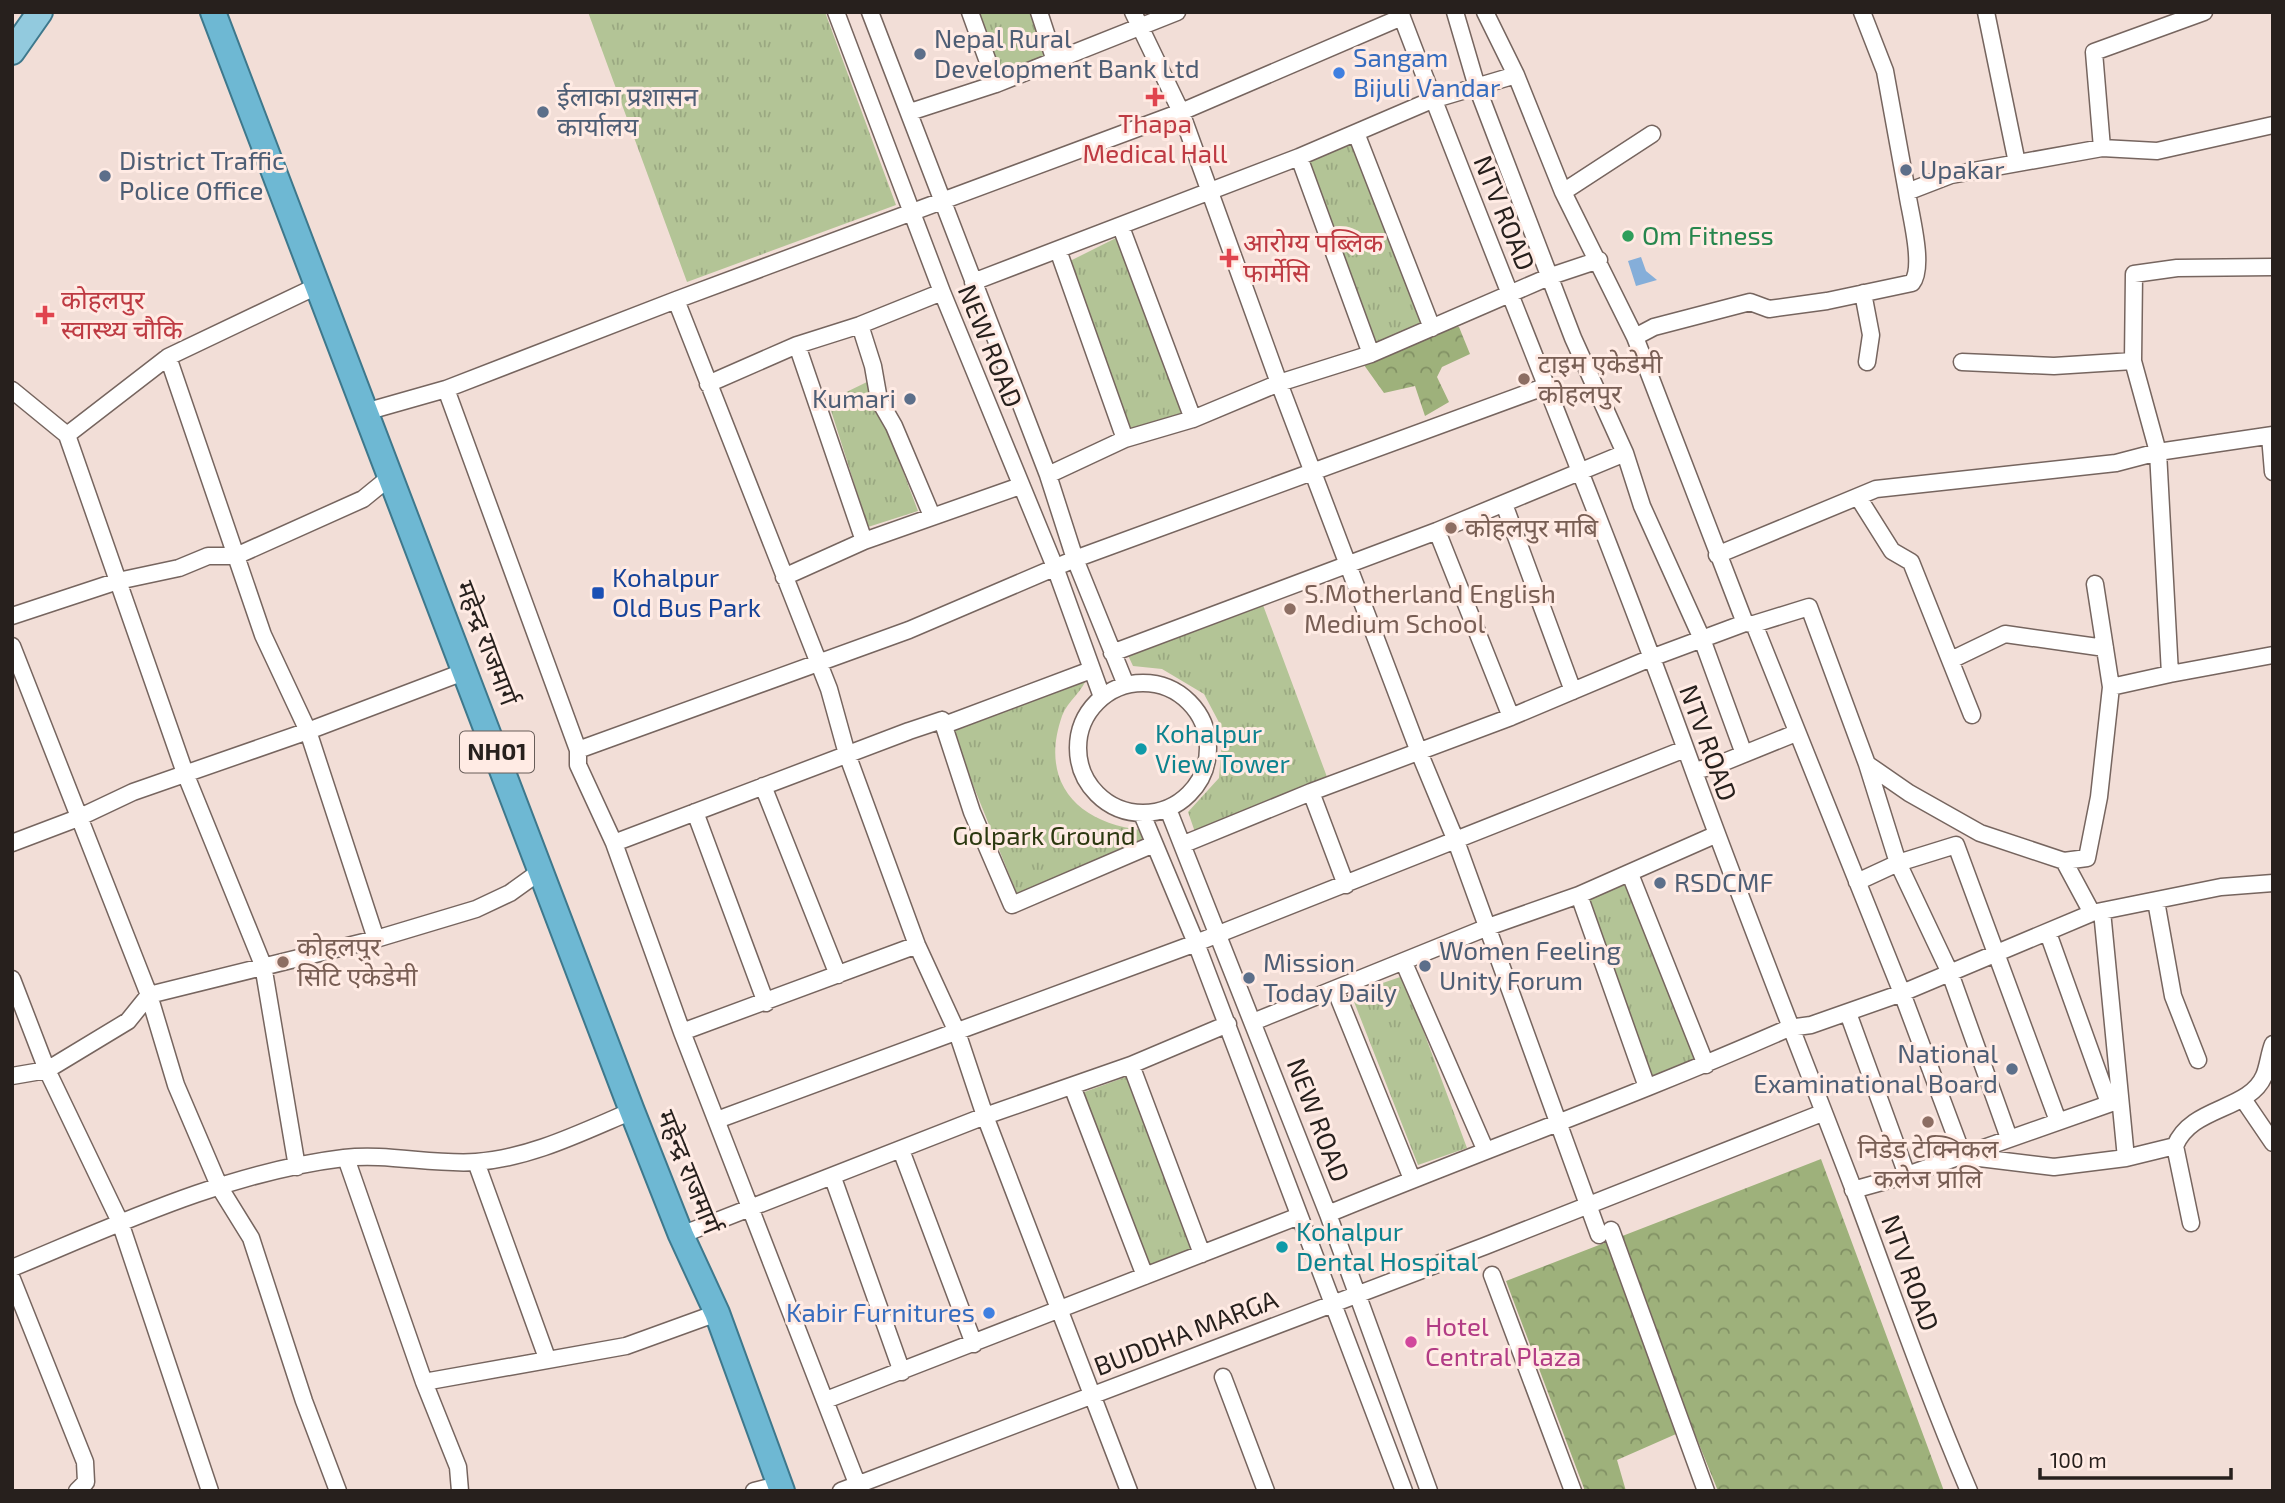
<svg xmlns="http://www.w3.org/2000/svg" width="2285" height="1503" viewBox="0 0 2285 1503" font-family="'Exo 2','Noto Sans Devanagari',sans-serif">
<style>
.grass{fill:url(#grass-tufts)}
.forest{fill:url(#forest-crowns)}
.water{fill:#85aed9}
.lines{fill:none;stroke-linecap:round;stroke-linejoin:round}
.minor-casing{stroke:#76655f;stroke-width:19}
.primary-casing{stroke:#3e788c;stroke-width:28}
.trunk-casing{stroke:#3e788c;stroke-width:28}
.minor{stroke:#fff;stroke-width:16}
.primary{stroke:#92cade;stroke-width:24}
.trunk{stroke:#6eb8d3;stroke-width:24}
.service-dot{fill:#5c6f8a;stroke:#ffebe4;stroke-width:2.5}
.shop-dot{fill:#3f7fe0;stroke:#ffebe4;stroke-width:2.5}
.health-dot{fill:#e0444e;stroke:#ffebe4;stroke-width:2.5}
.leisure-dot{fill:#2e9e5b;stroke:#ffebe4;stroke-width:2.5}
.education-dot{fill:#8d6e63;stroke:#ffebe4;stroke-width:2.5}
.transit-dot{fill:#1a4fb4;stroke:#ffebe4;stroke-width:2.5}
.culture-dot{fill:#0f9aa8;stroke:#ffebe4;stroke-width:2.5}
.hotel-dot{fill:#d1479c;stroke:#ffebe4;stroke-width:2.5}
.labels{text-anchor:middle;stroke-width:6;stroke-linejoin:round;paint-order:stroke}
.shield{fill:#ffebe4;stroke:#685d59;stroke-width:2}
.shield-label{font-size:24px;font-weight:bold;fill:#27201d}
.service-label{font-size:26px;fill:#4e5e75;stroke:#ffebe4;text-anchor:start}
.shop-label{font-size:26px;fill:#366cbe;stroke:#ffebe4;text-anchor:start}
.health-label{font-size:26px;fill:#be3a42;stroke:#ffebe4;text-anchor:start}
.street-label{font-size:26px;fill:#27201d;stroke:#ffebe4}
.leisure-label{font-size:26px;fill:#27864d;stroke:#ffebe4;text-anchor:start}
.education-label{font-size:26px;fill:#785e54;stroke:#ffebe4;text-anchor:start}
.transit-label{font-size:26px;fill:#164399;stroke:#ffebe4;text-anchor:start}
.culture-label{font-size:26px;fill:#0d838f;stroke:#ffebe4;text-anchor:start}
.park-label{font-size:26px;fill:#2c3910;stroke:#ffebe4}
.hotel-label{font-size:26px;fill:#b23c85;stroke:#ffebe4;text-anchor:start}
</style>
<defs>
<pattern id="grass-tufts" width="24" height="20" patternUnits="userSpaceOnUse" patternTransform="scale(1.75)"><rect width="24" height="20" fill="#b3c496"/><path d="M3 7l-1-3M5 7V3M7 7l1-3M15 17l-1-3M17 17v-4M19 17l1-3" fill="none" stroke="#9aa881"/></pattern>
<pattern id="forest-crowns" width="20" height="18" patternUnits="userSpaceOnUse" patternTransform="scale(1.75)"><rect width="20" height="18" fill="#9eb17b"/><path d="M2 6a3 3 0 1 1 6 0M12 15a3 3 0 1 1 6 0" fill="none" stroke="#819064"/></pattern>
</defs>
<rect width="100%" height="100%" fill="#f2ded7"/>
<path class="grass" d="M588,12H825L896,205L687,282Z
M970,12H1039L1055,61L996,84Z
M1353,136L1430,324L1372,350L1303,158Z
M1118,237L1185,412L1128,431L1068,262Z
M869,381L918,511L868,527L828,401Z
M1260,597L1330,785L1196,835L1188,812L1219,778L1223,730L1204,694L1162,669L1133,666L1126,651Z
M1088,675C1083,692 1068,700 1062,716C1039,782 1077,823 1142,830L1148,847L1017,894L950,728Z
M1626,882L1699,1063L1650,1080L1586,900Z
M1403,976L1467,1148L1418,1165L1351,994Z
M1131,1075L1196,1252L1147,1273L1079,1094Z"/>
<path class="forest" d="M1459,327L1470,354L1442,367L1437,377L1449,402L1425,416L1415,386L1384,393L1364,365C1391,345 1426,329 1459,327Z
M1821,1159L1944,1491H1718L1692,1427L1617,1460L1626,1491H1585L1506,1281Z"/>
<path class="water" d="M1641,257L1646,271L1657,280L1636,286L1628,261Z"/>
<g class="lines">
<defs>
<path id="minor" d="M836,12L942,292L1055,567L1102,697
M870,12L1048,475L1075,559L1126,685
M970,12L996,84
M1039,12L1055,61
M1133,12L1181,112L1279,383L1419,752L1456,841L1599,1235
M1400,12C1496,265 1601,515 1693,769C1745,912 1801,1052 1855,1193C1892,1293 1927,1393 1969,1491
M1455,12L1477,87L1573,338L1625,453L1642,506L1702,639L1744,754
M1485,12L1516,75L1563,192L1635,337L1745,623
M1862,12L1885,71L1907,192L1951,175L2102,148L2157,151L2273,125
M1986,12L2017,163
M910,112L996,84L1177,12
M1356,133L1432,328
M2102,148L2094,52L2204,12
M1299,157L1371,354
M1563,192L1652,134
M1121,227L1193,419
M1058,250L1125,439
M973,282L1299,157L1432,100L1516,75
M1863,293L1871,335L1867,362
M676,300L829,689L847,754L917,945L957,1032L985,1116L1129,1491
M860,325L873,366L879,400L894,426L932,516
M1635,337L1654,327L1750,302L1769,309L1827,301L1912,283C1925,267 1910,213 1907,192
M797,345L864,541
M168,357L263,635L308,731L376,939
M1962,362L2054,366L2133,361
M708,384L797,345L860,325L942,292
M446,389L578,750V765L614,843L682,1032L860,1491
M12,390L67,435L185,773L263,965L297,1167
M365,412L446,389L676,300L1181,112L1402,17
M67,435L168,357L317,286
M2270,436L2273,472
M1048,475L1125,439L1193,419L1279,383L1371,354L1551,276L1599,260
M1858,497L1892,551L1911,562L1972,715
M1504,504L1573,691
M1437,531L1511,717
M1717,555L1876,489L2116,463L2158,452L2273,435
M784,577L864,541L1020,486
M2095,584L2111,687
M12,616L118,581L179,568L208,556H236L363,499L390,477
M1754,624L1902,993L1963,1156L2054,1167L2126,1158L2175,1146C2191,1106 2249,1111 2264,1076C2268,1067 2269,1054 2273,1044
M12,646L149,995L176,1085L220,1188L251,1238L304,1401L338,1491
M1112,653L1437,531L1625,453
M1951,660L2005,634L2105,648
M2170,674L2273,655
M1078 748a65 65 0 1 1 130 0a65 65 0 1 1-130 0Z
M942,720L972,812L1012,905L1154,844
M578,750L909,630L1075,559L1544,387
M1867,764L1909,793L1980,833L2064,861
M1694,771L1717,765L1796,733
M763,786L838,975
M1311,792L1346,885
M1168,809L1328,1214L1429,1491
M695,812L766,1003
M1142,814L1196,943L1404,1491
M12,843L78,818L133,792L308,731L466,671
M614,843L909,731L942,720L947,724L1091,670
M1184,844L1311,792L1511,717L1651,658L1745,623L1754,624L1809,607L1867,764L1898,863L1950,973L2009,1138
M1630,874L1706,1065
M1857,882L1898,863L1956,845L2058,1121
M1579,895L1647,1087
M2156,901L2173,996L2198,1060
M2102,911L2126,1158
M2092,913L2064,861L2087,858L2099,797L2111,687L2170,674L2158,452L2133,361L2134,274L2177,268L2273,267
M2048,933L2109,1103
M1404,963L1485,1149
M12,979L47,1070L120,1222L210,1491
M1335,989L1412,1179
M1848,1013L1907,1175
M1253,1022L1488,927L1579,895L1715,835
M682,1032L917,945
M1131,1065L1202,1254
M12,1076L47,1070L128,1021L149,995L376,939L476,909L510,893L542,870
M1072,1086L1145,1276
M2243,1099L2273,1143
M717,1120L1196,943L1685,749
M2175,1146L2191,1223
M901,1150L974,1344
M346,1158L424,1382L458,1467L460,1491
M476,1162L547,1358
M833,1178L902,1372
M1853,1190L1907,1175L2120,1100
M1328,1214C1481,1151 1637,1095 1789,1028L1811,1025L1902,993L2092,913L2221,887L2273,883
M1611,1230L1706,1491
M681,1235L985,1116L1131,1065L1228,1024
M12,1268C118,1224 228,1172 344,1158C387,1153 433,1165 476,1162C531,1158 582,1132 632,1111
M1492,1275L1573,1491
M12,1279L85,1462L86,1482L77,1491
M1223,1377L1266,1491
M424,1382L626,1346L717,1313
M826,1400L1299,1216
M754,1491L779,1485
M841,1491L1485,1246L1822,1113"/>
<path id="primary" d="M12,52L40,12"/>
<path id="trunk" d="M213,12L632,1111L681,1235L717,1313L782,1491"/>
</defs>
<use href="#minor" class="minor-casing"/>
<use href="#primary" class="primary-casing"/>
<use href="#trunk" class="trunk-casing"/>
<use href="#minor" class="minor"/>
<use href="#primary" class="primary"/>
<use href="#trunk" class="trunk"/>
</g>
<g class="service-dot">
<circle cx="920" cy="54" r="7"/>
<circle cx="543" cy="112" r="7"/>
<circle cx="1906" cy="170" r="7"/>
<circle cx="105" cy="176" r="7"/>
<circle cx="910" cy="399" r="7"/>
<circle cx="1660" cy="883" r="7"/>
<circle cx="1425" cy="966" r="7"/>
<circle cx="1249" cy="978" r="7"/>
<circle cx="2012" cy="1069" r="7"/>
</g>
<g class="shop-dot">
<circle cx="1339" cy="73" r="7"/>
<circle cx="989" cy="1313" r="7"/>
</g>
<g class="health-dot">
<path d="M1151.5 86.5h7v7h7v7h-7v7h-7v-7h-7v-7h7z"/>
<path d="M1225.5 247.5h7v7h7v7h-7v7h-7v-7h-7v-7h7z"/>
<path d="M41.5 304.5h7v7h7v7h-7v7h-7v-7h-7v-7h7z"/>
</g>
<circle class="leisure-dot" cx="1628" cy="236" r="7"/>
<g class="education-dot">
<circle cx="1524" cy="379" r="7"/>
<circle cx="1451" cy="528" r="7"/>
<circle cx="1290" cy="609" r="7"/>
<circle cx="283" cy="962" r="7"/>
<circle cx="1928" cy="1122" r="7"/>
</g>
<rect class="transit-dot" x="591" y="586" width="14" height="14" rx="3.5"/>
<g class="culture-dot">
<circle cx="1141" cy="749" r="7"/>
<circle cx="1282" cy="1247" r="7"/>
</g>
<circle class="hotel-dot" cx="1411" cy="1342" r="7"/>
<g class="labels">
<rect class="shield" x="460" y="731.5" width="74" height="41" rx="5"/>
<g class="shield-label">
<text x="497" y="760">NH01</text>
</g>
<g class="service-label">
<text x="934" y="48">Nepal Rural<tspan x="934" dy="30">Development Bank Ltd</tspan></text>
<text x="557" y="106">ईलाका प्रशासन<tspan x="557" dy="30">कार्यालय</tspan></text>
<text x="119" y="170">District Traffic<tspan x="119" dy="30">Police Office</tspan></text>
<text x="1920" y="179">Upakar</text>
<text x="896" y="408" text-anchor="end">Kumari</text>
<text x="1674" y="892">RSDCMF</text>
<text x="1439" y="960">Women Feeling<tspan x="1439" dy="30">Unity Forum</tspan></text>
<text x="1263" y="972">Mission<tspan x="1263" dy="30">Today Daily</tspan></text>
<text x="1998" y="1063" text-anchor="end">National<tspan x="1998" dy="30">Examinational Board</tspan></text>
</g>
<g class="shop-label">
<text x="1353" y="67">Sangam<tspan x="1353" dy="30">Bijuli Vandar</tspan></text>
<text x="975" y="1322" text-anchor="end">Kabir Furnitures</text>
</g>
<g class="health-label">
<text x="1155" y="133" text-anchor="middle">Thapa<tspan x="1155" dy="30">Medical Hall</tspan></text>
<text x="1243" y="252">आरोग्य पब्लिक<tspan x="1243" dy="30">फार्मेसि</tspan></text>
<text x="61" y="309">कोहलपुर<tspan x="61" dy="30">स्वास्थ्य चौकि</tspan></text>
</g>
<g class="street-label">
<text transform="translate(1504 213) rotate(68)" y="9">NTV ROAD</text>
<text transform="translate(990 346) rotate(68)" y="9">NEW ROAD</text>
<text transform="translate(487 643) rotate(69)" y="9">महेन्द्र राजमार्ग</text>
<text transform="translate(1708 743) rotate(70)" y="9">NTV ROAD</text>
<text transform="translate(1318 1120) rotate(69)" y="9">NEW ROAD</text>
<text transform="translate(689 1172) rotate(68)" y="9">महेन्द्र राजमार्ग</text>
<text transform="translate(1910 1273) rotate(70)" y="9">NTV ROAD</text>
<text transform="translate(1186 1333) rotate(-21)" y="9">BUDDHA MARGA</text>
</g>
<g class="leisure-label">
<text x="1642" y="245">Om Fitness</text>
</g>
<g class="education-label">
<text x="1538" y="373">टाइम एकेडेमी<tspan x="1538" dy="30">कोहलपुर</tspan></text>
<text x="1465" y="537">कोहलपुर माबि</text>
<text x="1304" y="603">S.Motherland English<tspan x="1304" dy="30">Medium School</tspan></text>
<text x="297" y="956">कोहलपुर<tspan x="297" dy="30">सिटि एकेडेमी</tspan></text>
<text x="1928" y="1158" text-anchor="middle">निडेड टेक्निकल<tspan x="1928" dy="30">कलेज प्रालि</tspan></text>
</g>
<g class="transit-label">
<text x="612" y="587">Kohalpur<tspan x="612" dy="30">Old Bus Park</tspan></text>
</g>
<g class="culture-label">
<text x="1155" y="743">Kohalpur<tspan x="1155" dy="30">View Tower</tspan></text>
<text x="1296" y="1241">Kohalpur<tspan x="1296" dy="30">Dental Hospital</tspan></text>
</g>
<g class="park-label">
<text x="1044" y="845">Golpark Ground</text>
</g>
<g class="hotel-label">
<text x="1425" y="1336">Hotel<tspan x="1425" dy="30">Central Plaza</tspan></text>
</g>
</g>
<rect width="2285" height="1503" fill="none" stroke="#27201d" stroke-width="28"/>
<path d="M2040 1468v10h191v-10" fill="none" stroke="#27201d" stroke-width="3.5"/>
<text x="2050" y="1468" font-size="21" fill="#27201d" stroke="#ffebe4" stroke-width="5" paint-order="stroke">100 m</text>
</svg>
